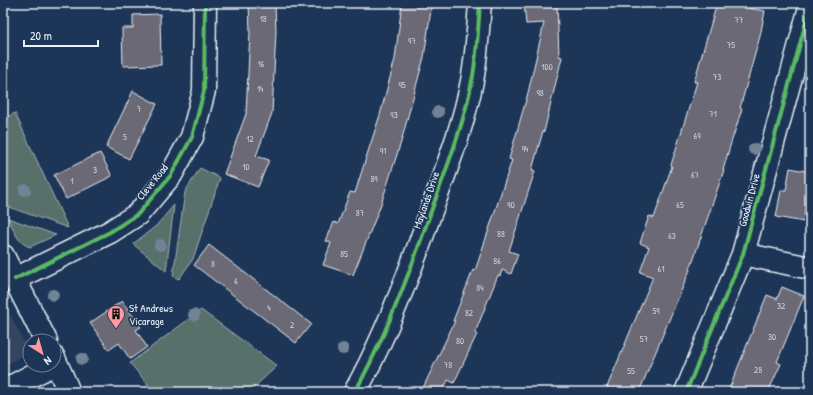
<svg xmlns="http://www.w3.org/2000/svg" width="813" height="395" viewBox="0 0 813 395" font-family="'Patrick Hand',sans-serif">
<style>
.built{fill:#344560}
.green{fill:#596f6b;stroke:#a0b0b2}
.building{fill:#6b6974;stroke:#e8f1f8}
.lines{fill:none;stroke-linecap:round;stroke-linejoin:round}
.minor-casing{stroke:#e8f1f8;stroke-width:25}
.minor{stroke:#1d3557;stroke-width:22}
.cycleway-casing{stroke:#1d3557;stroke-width:6}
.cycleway{stroke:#5cba63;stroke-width:4}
.tree{fill:#718495}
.labels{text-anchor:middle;stroke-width:3.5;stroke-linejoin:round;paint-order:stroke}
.number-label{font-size:9px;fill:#c9cfd7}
.street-label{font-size:11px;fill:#e8f1f8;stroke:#1d3557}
.poi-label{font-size:11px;fill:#e8f1f8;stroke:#1d3557;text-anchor:start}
</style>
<rect width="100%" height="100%" fill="#1d3557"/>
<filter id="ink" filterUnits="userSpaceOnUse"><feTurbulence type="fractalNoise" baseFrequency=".025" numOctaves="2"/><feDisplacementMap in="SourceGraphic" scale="8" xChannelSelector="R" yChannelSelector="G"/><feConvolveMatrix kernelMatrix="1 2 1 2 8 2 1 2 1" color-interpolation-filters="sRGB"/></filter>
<g filter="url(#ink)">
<path class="built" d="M3,300L29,352L3,366Z"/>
<path class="green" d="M15,113L68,228L3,205V119Z
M200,168L220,178L193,259L179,279L173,276L185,192Z
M174,205L166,271L133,244L156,226Z
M8,218L56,235L30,247C17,243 14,230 8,218Z
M201,310L277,366L249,392H154L130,363Z"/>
<path class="building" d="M249,3H275L276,31L272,113L256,156L269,160L258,187L224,174L246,114L250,32Z
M402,3H432L424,57L401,142L380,207L353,275L323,265L331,243L326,241L334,222L338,224L350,192L355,193L365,161L380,115L395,59Z
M524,3H557L559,56L562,57L544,132L543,131L532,170L535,171L509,251L518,254L511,274L502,270L500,276L498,275L475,333L477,334L454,383L448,380L442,392H421L455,321H453L473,270L475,271L512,160L509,159L528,93L544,23L526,24Z
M717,3H749L748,8L765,11L760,36L740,108L742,109L730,146L723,170H724L689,272L639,392H605L653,277L640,272L649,247L640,243L649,216L654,218L672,166L671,165L697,82H694Z
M160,14L161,65L123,66L122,28H133V15Z
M133,91L157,104L129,159L106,147Z
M100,153L112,176L66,199L54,175Z
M790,168L810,172V213L805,212L804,222L776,217L781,190H786Z
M209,245L311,324L296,343L194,265Z
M782,287L804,296L777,362L781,364L768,392H728L767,295L777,299Z
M122,301L141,327L136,330L147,347L130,359L119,343L109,350L90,323Z"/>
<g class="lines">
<defs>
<path id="minor" d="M743,254L810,268
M3,256L46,341
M15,279L110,232L138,214L171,175L192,137L204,91L205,3
M54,358L69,392
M3,391L52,365
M355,392C385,338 409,275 429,217C445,172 463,128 472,81C477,56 478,29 480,3
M686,392L743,254L810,7"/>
</defs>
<use href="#minor" class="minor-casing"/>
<use href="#minor" class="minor"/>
<defs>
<path id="cycleway" d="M15,279L110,232L138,214L171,175L192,137L204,91L205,3
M355,392C385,338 409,275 429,217C445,172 463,128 472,81C477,56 478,29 480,3
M686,392L743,254L810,7"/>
</defs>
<use href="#cycleway" class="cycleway-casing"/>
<use href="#cycleway" class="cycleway"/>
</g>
<g class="tree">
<circle cx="438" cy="112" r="6"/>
<circle cx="754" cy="149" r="6"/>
<circle cx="25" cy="190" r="6"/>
<circle cx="160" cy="245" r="6"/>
<circle cx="53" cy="295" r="6"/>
<circle cx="194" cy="315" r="6"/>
<circle cx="343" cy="349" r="6"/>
<circle cx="82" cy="359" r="6"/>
</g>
</g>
<defs>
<symbol id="building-pin" viewBox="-11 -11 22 30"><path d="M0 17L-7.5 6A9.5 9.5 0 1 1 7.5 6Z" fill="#ff9aa2" stroke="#1d3557"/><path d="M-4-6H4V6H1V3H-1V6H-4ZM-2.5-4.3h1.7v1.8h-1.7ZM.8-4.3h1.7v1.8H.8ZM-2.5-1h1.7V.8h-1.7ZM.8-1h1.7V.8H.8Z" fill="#111"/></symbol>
</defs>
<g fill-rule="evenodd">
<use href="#building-pin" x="106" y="304" width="20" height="27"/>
</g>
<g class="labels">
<g class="number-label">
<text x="263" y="22">18</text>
<text x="739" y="23">77</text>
<text x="412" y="44">97</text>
<text x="731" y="48">75</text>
<text x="261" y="67">16</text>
<text x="547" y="70">100</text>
<text x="717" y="80">73</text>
<text x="402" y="88">95</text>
<text x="260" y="92">14</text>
<text x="540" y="96">98</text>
<text x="139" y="112">7</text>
<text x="713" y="117">71</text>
<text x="394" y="118">93</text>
<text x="697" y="139">69</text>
<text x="125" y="140">5</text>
<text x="250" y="142">12</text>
<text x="525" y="152">94</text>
<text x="383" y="154">91</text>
<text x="246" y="170">10</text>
<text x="95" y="173">3</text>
<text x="695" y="178">67</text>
<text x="374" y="182">89</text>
<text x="72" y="184">1</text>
<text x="511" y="208">90</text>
<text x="680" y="208">65</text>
<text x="360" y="216">87</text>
<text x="501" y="237">88</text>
<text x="672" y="239">63</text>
<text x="344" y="257">85</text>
<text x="497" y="264">86</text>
<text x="213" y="267">8</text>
<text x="661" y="272">61</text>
<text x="236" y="284">6</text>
<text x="480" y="291">84</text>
<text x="781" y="309">32</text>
<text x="269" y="311">4</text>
<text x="656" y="314">59</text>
<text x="469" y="316">82</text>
<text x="292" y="328">2</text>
<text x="772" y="340">30</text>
<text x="644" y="342">57</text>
<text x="460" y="344">80</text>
<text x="448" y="368">78</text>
<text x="758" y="373">28</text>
<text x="631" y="374">55</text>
</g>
<g class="street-label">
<text transform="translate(152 182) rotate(-51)" y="4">Cleve Road</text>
<text transform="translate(426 200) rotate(-71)" y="4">Maylands Drive</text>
<text transform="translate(749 200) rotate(-75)" y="4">Goodwin Drive</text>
</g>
<g class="poi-label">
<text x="129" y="312">St Andrews<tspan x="129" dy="13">Vicarage</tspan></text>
</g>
</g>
<rect width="813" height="395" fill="none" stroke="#1d3557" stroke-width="16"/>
<rect x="8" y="8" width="797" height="379" fill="none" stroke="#e8f1f8" stroke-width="1.5" filter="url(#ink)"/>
<g transform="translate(42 353) rotate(143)"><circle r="19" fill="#1d3557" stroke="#6e8097"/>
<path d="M0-3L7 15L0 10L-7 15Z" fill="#ff9aa2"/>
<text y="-6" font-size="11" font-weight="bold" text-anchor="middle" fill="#e8f1f8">N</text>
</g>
<path d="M24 40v6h74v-6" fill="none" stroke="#e8f1f8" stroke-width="2"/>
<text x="30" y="40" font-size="12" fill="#e8f1f8" stroke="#1d3557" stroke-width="3" paint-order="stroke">20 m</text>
</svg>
